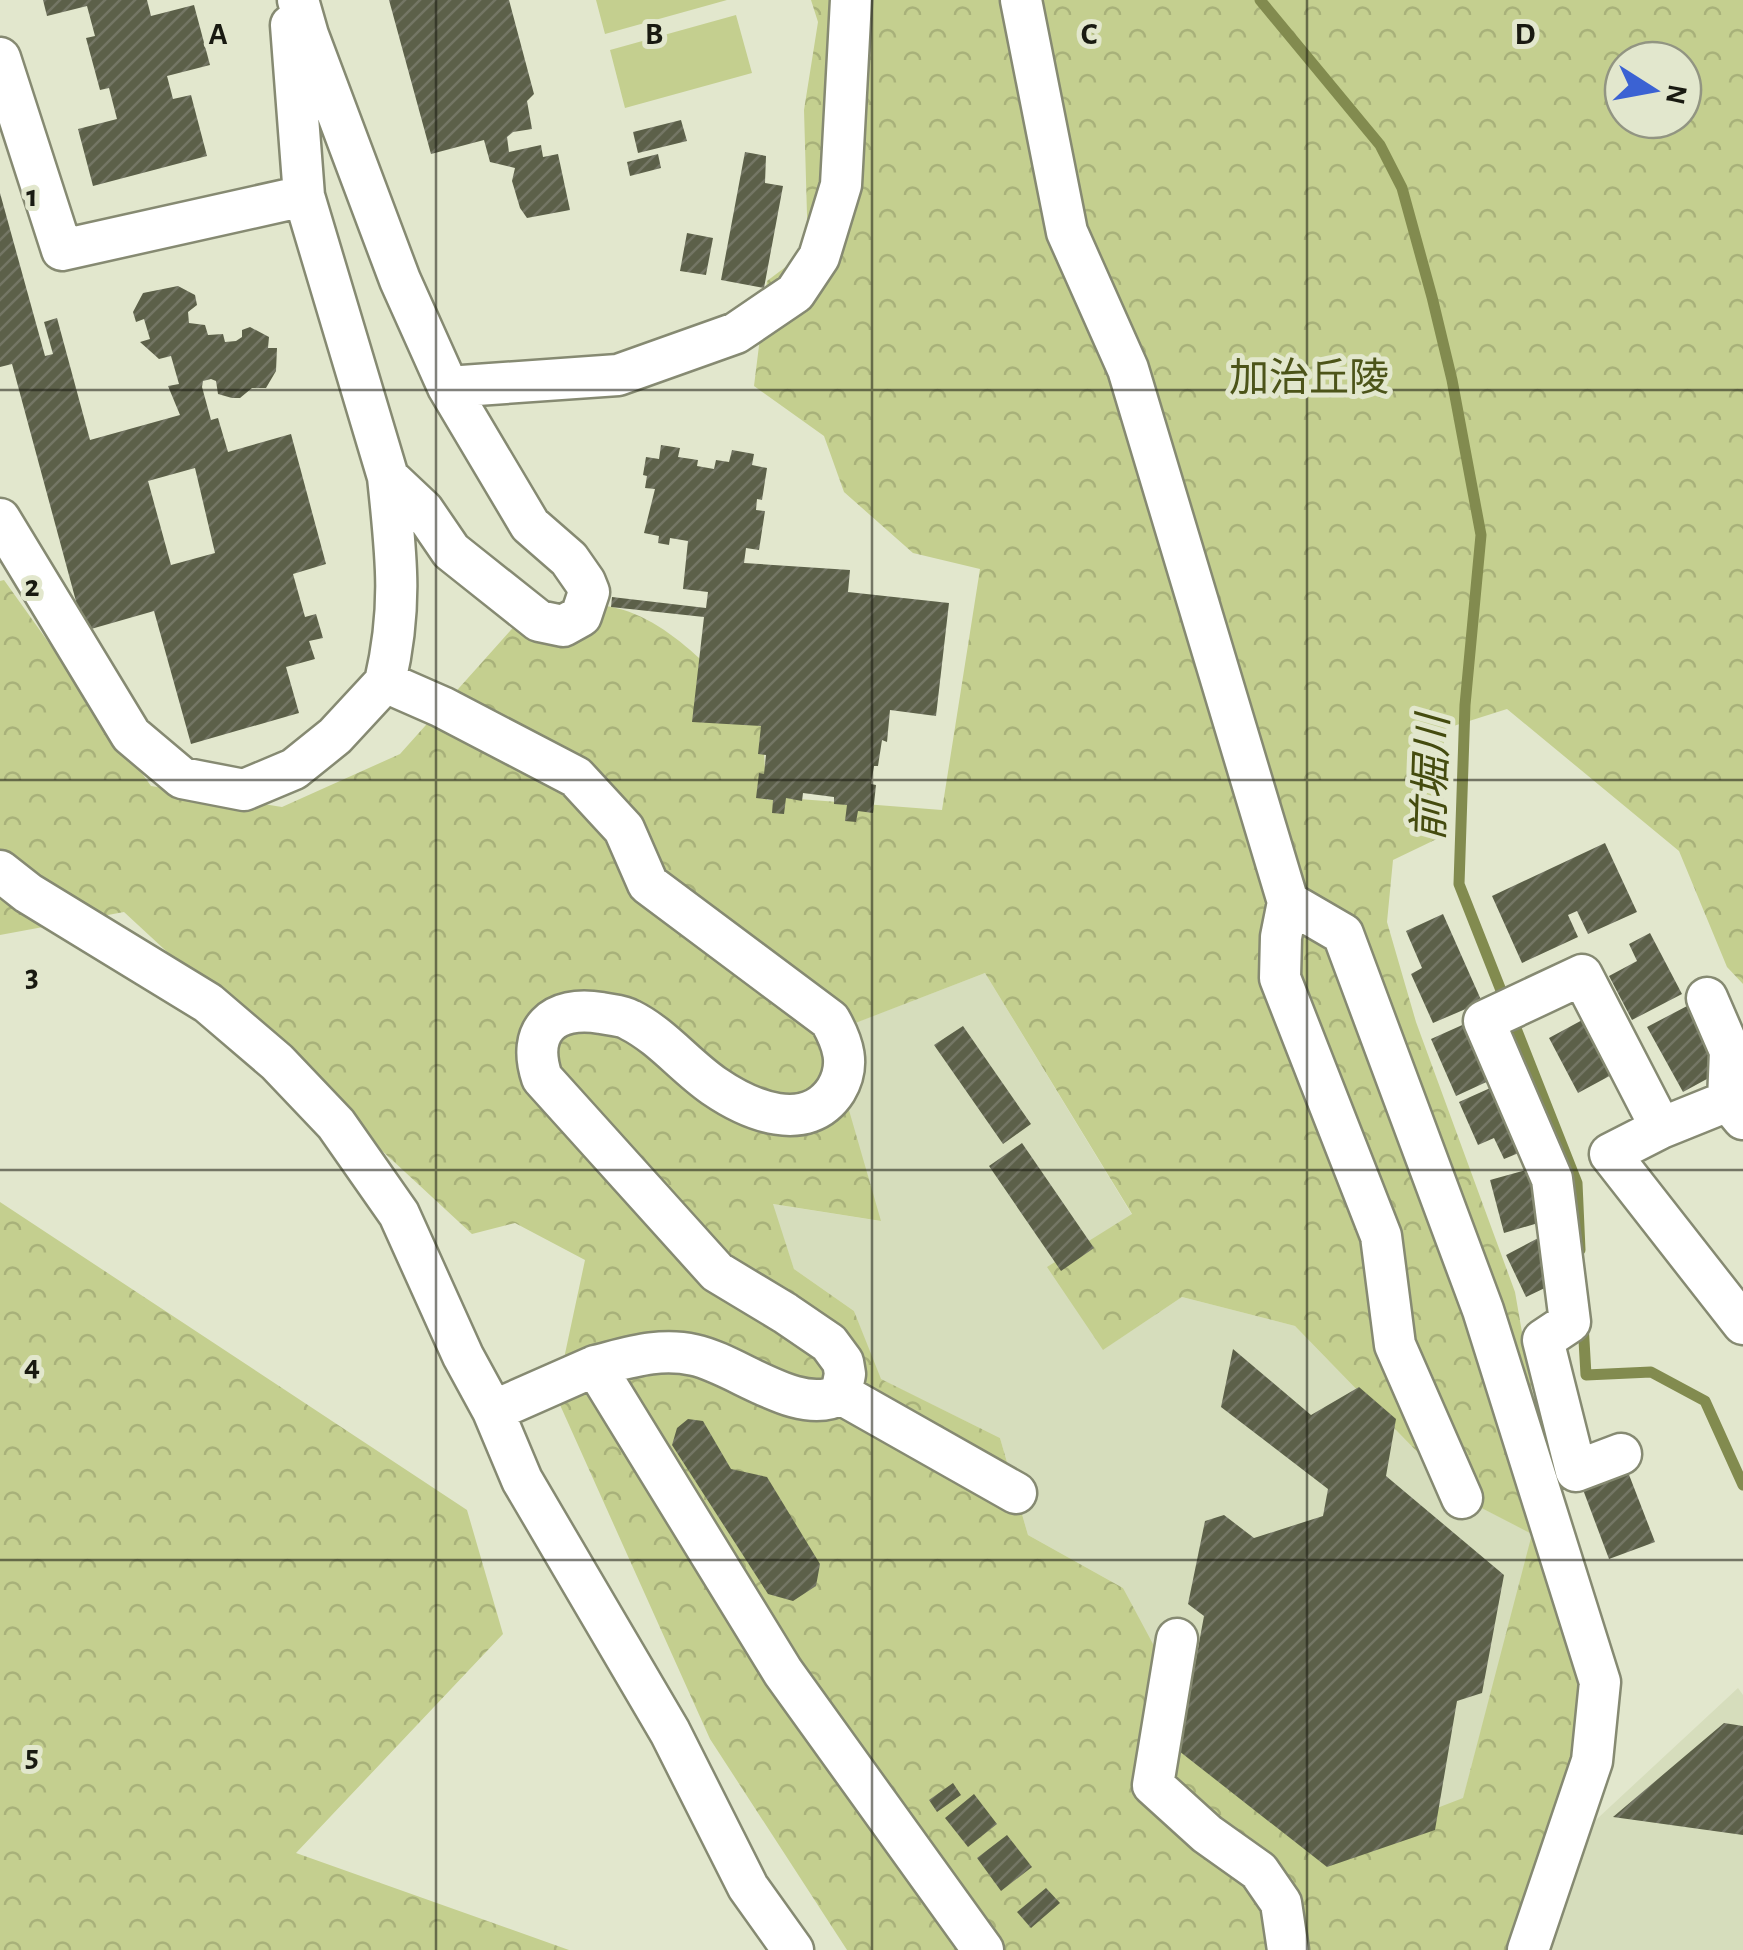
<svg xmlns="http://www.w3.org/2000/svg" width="1743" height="1950" viewBox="0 0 1743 1950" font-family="'Alegreya Sans','Noto Sans JP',sans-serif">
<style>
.built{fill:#d6ddbc}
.grass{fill:#c4cf8f}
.forest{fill:url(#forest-crowns);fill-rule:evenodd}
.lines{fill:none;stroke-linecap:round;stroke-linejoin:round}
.stream{stroke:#828b4f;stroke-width:11}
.building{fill:url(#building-hatch);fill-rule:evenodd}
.minor-casing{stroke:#868a72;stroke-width:45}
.minor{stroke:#fff;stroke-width:40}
.grid{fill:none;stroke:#191a11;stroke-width:2.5;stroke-opacity:0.55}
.labels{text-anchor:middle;stroke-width:10;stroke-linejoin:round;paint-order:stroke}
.park-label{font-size:40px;fill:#4c5419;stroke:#e2e7cd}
.water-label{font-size:42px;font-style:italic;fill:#444b0e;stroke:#e2e7cd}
.grid-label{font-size:32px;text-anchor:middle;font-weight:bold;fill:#191a11;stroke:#e2e7cd;stroke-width:10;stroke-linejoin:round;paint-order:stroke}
</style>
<defs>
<pattern id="forest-crowns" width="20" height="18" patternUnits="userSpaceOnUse" patternTransform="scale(2.5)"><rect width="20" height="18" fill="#c4cf8f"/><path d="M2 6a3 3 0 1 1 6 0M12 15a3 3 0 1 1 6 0" fill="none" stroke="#a8b17a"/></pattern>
<pattern id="building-hatch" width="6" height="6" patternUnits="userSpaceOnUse" patternTransform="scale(2.5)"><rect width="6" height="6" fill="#5c6049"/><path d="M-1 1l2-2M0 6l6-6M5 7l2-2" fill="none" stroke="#747665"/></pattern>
</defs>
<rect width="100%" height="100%" fill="#e2e7cd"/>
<path class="built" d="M985,973L1132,1215L1104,1349L1182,1297L1295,1326L1462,1498L1533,1534L1463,1799L1354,1840L1201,1749L1123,1588L1028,1535L1000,1438L880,1379L854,1311L794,1269L772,1204L880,1221L826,1034Z
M1738,1688L1743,1695V1950H1544L1584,1831Z"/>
<path class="grass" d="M596,0H727L605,34Z
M736,15L752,73L625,108L610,50Z"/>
<path class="forest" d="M811,0H1743V984L1727,967L1679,851L1507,709L1444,729L1443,836L1393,860L1387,922L1416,1022L1515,1292L1564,1574L1600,1682L1528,1950H847L710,1739L556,1396L585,1260L515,1223L472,1234L124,912L0,935V581L4,580L151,786L282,807L400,754L526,613C546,610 567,605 587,605C659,602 715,675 762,721L767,800L786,798L942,810L980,569L913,553L844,492L824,436L754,386L767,281L808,250L804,110L818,22ZM1623,60H1683V120H1623ZM985,973L1132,1214L1047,1267L1103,1350L1182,1297L1295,1326L1462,1498L1532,1534L1463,1798L1354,1840L1201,1749L1176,1687L1123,1588L1028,1535L1000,1438L881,1379L854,1311L794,1269L773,1204L881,1221L827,1034Z
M0,1202L467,1510L503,1634L296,1853L569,1950H0Z"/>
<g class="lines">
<path class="stream" d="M1260,0L1380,145L1402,188L1432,297L1452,380L1481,535L1465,705L1459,884L1577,1183L1580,1250
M1583,1323L1586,1375L1651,1372L1705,1401L1743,1485"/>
</g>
<path class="building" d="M43,0H147L151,16L194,5L210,65L167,76L173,99L191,95L207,156L93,186L78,129L117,119L109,88L100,90L86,38L95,36L87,6L47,16Z
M389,0H509L534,94L527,101L532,129L513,132L507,137L509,152L541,145L543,157L558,154L570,210L527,218L520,208L512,181L515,168L490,162L484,140L431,154Z
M681,120L687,141L638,153L633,132Z
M745,152L766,156L765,183L783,186L764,288L721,280Z
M658,154L661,168L630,176L627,162Z
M0,193L45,356L53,354L44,322L57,318L90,440L180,415L168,386L179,384L171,356L159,359L140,342L150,339L144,319L136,322L133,312L143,293L178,286L195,295L197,305L188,312L189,323L205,325L208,335L223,334L225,342L236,341L242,337V330L250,327L269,337L268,348H277L276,371L266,388H252L240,398H232L218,394L216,381L211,379L203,381L202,387L211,420L218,418L228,452L291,434L326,564L293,574L305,617L316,614L323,638L309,641L315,659L286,667L299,713L191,744L154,611L84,631L12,364L0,367ZM195,468L215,553L171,565L148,481Z
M687,233L713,238L706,275L680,271Z
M661,445L680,448L678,457L698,460L697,466L714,469L716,460L729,462L732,450L754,454L752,465L767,468L762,500L757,499L756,510L765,511L759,550L746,548L744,563L850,570L848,592L949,603L936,716L890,710L887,742L882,740L878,766H874L871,784L876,785L873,813L858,811L856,822L845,821L847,805L834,804V797L803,793L802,801L786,798L784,814L772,813L773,800L756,798L759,773L764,774L766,755L758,754L761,726L692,722L704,617L611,607L612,597L706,608L708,592L683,589L688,541L670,538L669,545L658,543L659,536L644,533L655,489L645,488L647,476L643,475L646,457L659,459Z
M1605,843L1637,912L1588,934L1577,911L1568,915L1578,937L1522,963L1492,896Z
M1443,914L1482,1002L1433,1023L1411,974L1422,968L1406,931Z
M1650,933L1682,994L1632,1020L1609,976L1637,961L1629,944Z
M1689,1005L1719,1060L1716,1074L1683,1092L1647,1027Z
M1586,1018L1615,1073L1578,1093L1549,1038Z
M1469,1022L1493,1079L1456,1096L1431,1039Z
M963,1026L1031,1124L1003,1144L934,1045Z
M1497,1085L1526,1150L1504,1159L1494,1138L1478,1145L1459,1102Z
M1022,1143L1094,1248L1061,1271L989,1166Z
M1530,1169L1545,1221L1504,1233L1490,1180Z
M1544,1235L1550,1267L1543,1274L1549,1286L1526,1297L1506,1255Z
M1233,1349L1311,1415L1359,1387L1396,1419L1386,1476L1504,1575L1482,1693L1457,1701L1435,1830L1327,1867L1179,1751L1204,1616L1188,1604L1205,1521L1224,1515L1254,1538L1323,1516L1328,1489L1221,1407Z
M688,1419L703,1421L731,1469L767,1477L820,1564L816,1586L793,1601L768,1594L672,1445L677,1428Z
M1621,1454L1655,1542L1609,1559L1576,1471Z
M1724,1723L1743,1726V1835L1613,1817Z
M953,1783L961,1795L937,1812L929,1800Z
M974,1794L997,1824L968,1847L945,1818Z
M1007,1835L1032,1867L1001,1891L977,1858Z
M1046,1888L1060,1903L1031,1928L1017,1912Z"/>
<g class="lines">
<defs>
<path id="minor" d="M298,0L308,35L400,280L448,387L530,525L569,559L585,582L589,592L581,616L563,626L539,621L451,551L423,510L388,477L304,196
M1021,0L1067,232L1128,369L1288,902L1281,937L1280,978L1381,1236L1395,1345L1462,1498
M0,58L62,250L304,196L291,25
M448,387L618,375L736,333L795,293L819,257L841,185L851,0
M0,519L131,735L182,778L244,790L294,769L335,736L385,682L442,707L576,777L624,829L648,884L830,1020C843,1043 851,1065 836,1090C807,1135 749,1110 714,1086C685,1066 662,1036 630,1020C622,1015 610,1015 601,1013C553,1005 526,1030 542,1078L717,1272L785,1313L829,1343L843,1362L845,1374L841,1394C799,1418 737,1364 694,1355C659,1347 628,1358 595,1366L783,1672L983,1950
M385,682C403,605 396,554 388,477
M0,871L28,893L208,1003L277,1062L336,1124L399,1214L463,1356L493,1411L522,1480L670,1732L748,1887L793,1950
M1288,902L1343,934L1483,1310L1600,1682L1592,1761L1528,1950
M1707,998L1730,1051L1728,1101
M1743,1119L1728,1101L1661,1128L1610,1154L1743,1324
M841,1394L1016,1493
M493,1411L595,1366
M1621,1454L1576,1471L1543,1340L1570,1322L1552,1179L1484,1021L1582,975L1661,1128
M1177,1639L1153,1785L1207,1834L1259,1871L1281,1903L1288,1950"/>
</defs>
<use href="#minor" class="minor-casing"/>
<use href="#minor" class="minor"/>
</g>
<path class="grid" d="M436,0V1950M872,0V1950M1307,0V1950M0,390H1743M0,780H1743M0,1170H1743M0,1560H1743"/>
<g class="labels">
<g class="park-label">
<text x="1309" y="391">加治丘陵</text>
</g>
<g class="water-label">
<text transform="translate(1430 778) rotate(-88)" y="15">前堀川</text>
</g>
</g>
<g class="grid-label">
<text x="218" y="44">A</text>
<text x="654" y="44">B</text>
<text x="1089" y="44">C</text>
<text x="1525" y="44">D</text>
<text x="32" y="206">1</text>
<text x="32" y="596">2</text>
<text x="32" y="986">3</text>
<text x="32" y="1376">4</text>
<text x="32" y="1766">5</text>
</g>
<g transform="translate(1653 90) rotate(101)"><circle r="48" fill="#e2e7cd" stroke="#929582" stroke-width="2.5"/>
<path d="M0-8L18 38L0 25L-18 38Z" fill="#3b62d3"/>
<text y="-15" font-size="28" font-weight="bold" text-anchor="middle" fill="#191a11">N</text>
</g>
</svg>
